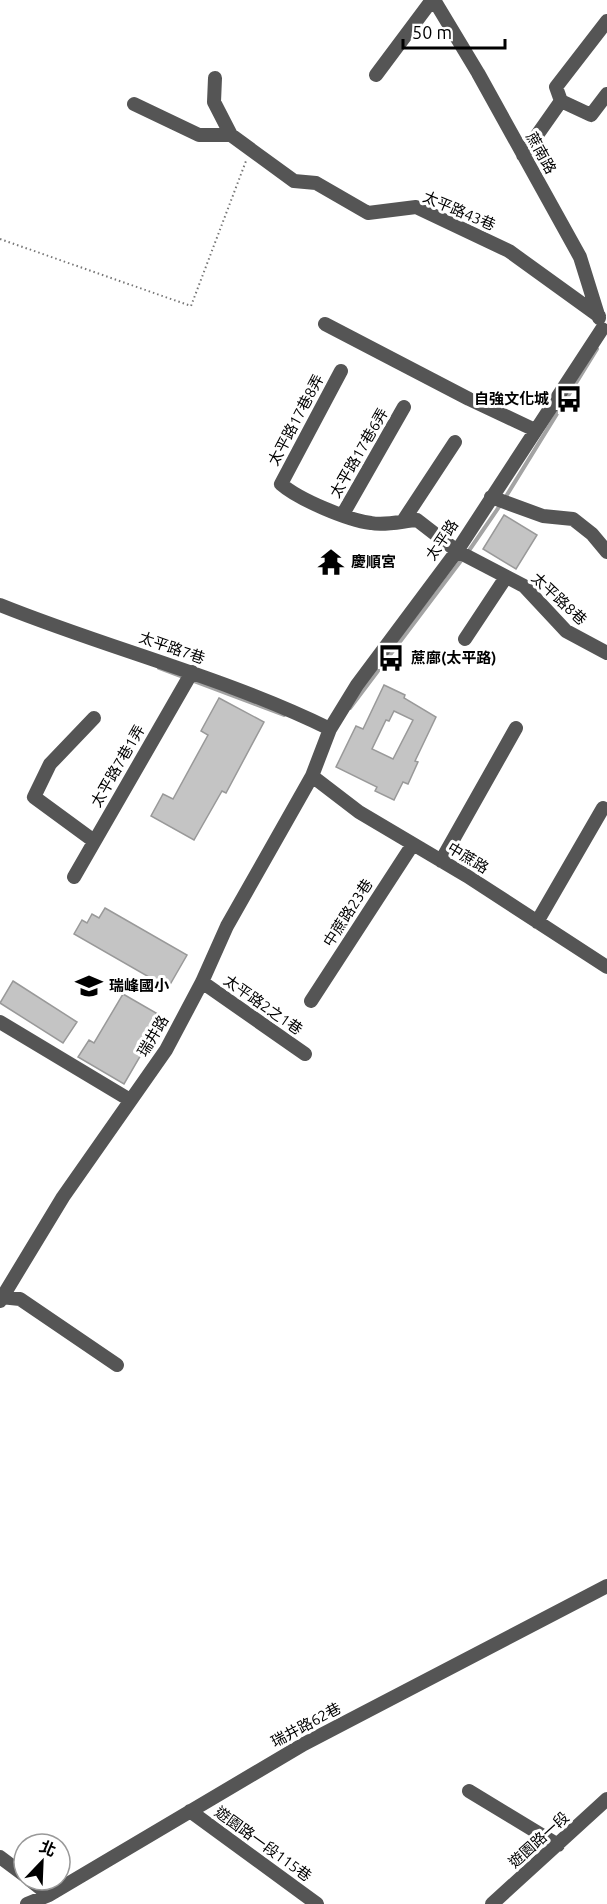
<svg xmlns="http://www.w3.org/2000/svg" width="607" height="1904" viewBox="0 0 607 1904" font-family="Ubuntu,'Noto Sans TC',sans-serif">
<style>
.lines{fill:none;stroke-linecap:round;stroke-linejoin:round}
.stream{stroke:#a3a3a3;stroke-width:4}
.building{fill:#c4c4c4;stroke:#999;stroke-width:1.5;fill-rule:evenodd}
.path{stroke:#777;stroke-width:2;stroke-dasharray:1.5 3;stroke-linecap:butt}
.minor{stroke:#555;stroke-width:14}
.labels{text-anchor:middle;stroke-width:6;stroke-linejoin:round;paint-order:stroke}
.street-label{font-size:15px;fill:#000;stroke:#fff}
.poi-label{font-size:15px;font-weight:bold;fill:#000;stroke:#fff;text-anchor:start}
</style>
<rect width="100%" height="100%" fill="#fff"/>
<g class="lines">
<path class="stream" d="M505,498L597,349
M468,552L501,504
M159,668L284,715
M350,708L463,558"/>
</g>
<path class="building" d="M504,515L537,535L516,569L483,549Z
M384,685L405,695L404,698L436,717L415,761L418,762L408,784L403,782L394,800L375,791L377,787L336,767L356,726L363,729ZM394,711L413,720L393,759L372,749L386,720L389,721Z
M219,698L264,722L226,793L222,791L194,840L151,816L163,794L173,799L208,735L201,731Z
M105,908L187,955L168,988L74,934L82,920L87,923L92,914L99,918Z
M13,981L77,1022L63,1043L0,1003Z
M123,994L163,1017L124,1084L78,1057L89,1040L94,1043Z"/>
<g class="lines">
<path class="path" d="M0,239L191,306L246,161"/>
<path class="minor" d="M434,0L478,73L580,257L599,318
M376,75L432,0
M215,78L214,102L231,135
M561,101L556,87L607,21
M561,101L591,115L607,94
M134,104L199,135H231L294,181L316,183L368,213L416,207L509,251L599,316
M523,155L561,101
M325,324L469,399L535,430
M341,371L281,484C298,499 347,520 371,523C385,526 403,521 417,520L457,551L524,586L566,631L607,653
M491,497L543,516L573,519L592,534L607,552
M343,514L404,407
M403,521L455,442
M0,605C109,649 224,677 330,729
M465,639L506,577
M94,718L50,764L34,797L94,841
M312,776L359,812L467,876L607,967
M441,861L516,728
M74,877L192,672
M537,922L603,808
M202,982L305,1054
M311,1001L413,844
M0,1022L130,1100
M0,1297L20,1299L117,1365
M0,1301L63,1197L166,1050L202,982L227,926L312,776L330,729L357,685L457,551L602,329
M469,1791L558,1845
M190,1811L317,1904
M0,1857L24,1875
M30,1880L49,1895
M27,1904L49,1895L304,1744L607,1586
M492,1904L607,1799"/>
</g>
<defs>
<symbol id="bus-bare" viewBox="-9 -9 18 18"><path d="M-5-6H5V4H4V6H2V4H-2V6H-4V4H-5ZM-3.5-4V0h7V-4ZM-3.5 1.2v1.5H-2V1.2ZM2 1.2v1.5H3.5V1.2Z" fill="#000" stroke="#fff" stroke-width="2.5" paint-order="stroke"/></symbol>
<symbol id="temple-bare" viewBox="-9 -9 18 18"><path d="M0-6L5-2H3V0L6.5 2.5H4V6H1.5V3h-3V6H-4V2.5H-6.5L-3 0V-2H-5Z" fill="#000" stroke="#fff" stroke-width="2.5" paint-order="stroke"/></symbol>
<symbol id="school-bare" viewBox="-9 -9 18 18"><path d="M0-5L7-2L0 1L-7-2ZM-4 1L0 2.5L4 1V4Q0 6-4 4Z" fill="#000" stroke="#fff" stroke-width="2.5" paint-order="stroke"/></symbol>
</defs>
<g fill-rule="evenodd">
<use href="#bus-bare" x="550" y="380" width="38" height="38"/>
<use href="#temple-bare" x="312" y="543" width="38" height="38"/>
<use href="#bus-bare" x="372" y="639" width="38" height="38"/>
<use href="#school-bare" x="70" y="967" width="38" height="38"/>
</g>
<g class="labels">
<g class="street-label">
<text transform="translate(541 153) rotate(61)" y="5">蔗南路</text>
<text transform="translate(459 211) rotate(23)" y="5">太平路43巷</text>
<text transform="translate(296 420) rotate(-62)" y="5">太平路17巷8弄</text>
<text transform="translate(359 453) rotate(-60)" y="5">太平路17巷6弄</text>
<text transform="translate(442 540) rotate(-56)" y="5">太平路</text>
<text transform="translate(559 599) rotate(43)" y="5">太平路8巷</text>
<text transform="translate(172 648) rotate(19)" y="5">太平路7巷</text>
<text transform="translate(118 766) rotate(-60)" y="5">太平路7巷1弄</text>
<text transform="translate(468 858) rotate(31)" y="5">中蔗路</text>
<text transform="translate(348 913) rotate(-57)" y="5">中蔗路23巷</text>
<text transform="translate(263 1005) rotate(35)" y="5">太平路2之1巷</text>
<text transform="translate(153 1036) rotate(-59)" y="5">瑞井路</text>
<text transform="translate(306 1725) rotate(-28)" y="5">瑞井路62巷</text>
<text transform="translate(539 1840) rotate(-42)" y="5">遊園路一段</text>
<text transform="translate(263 1844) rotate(36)" y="5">遊園路一段115巷</text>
</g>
<g class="poi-label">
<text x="549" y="404" text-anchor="end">自強文化城</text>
<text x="351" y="567">慶順宮</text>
<text x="411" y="663">蔗廍(太平路)</text>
<text x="109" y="991">瑞峰國小</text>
</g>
</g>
<g transform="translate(42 1862) rotate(23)"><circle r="28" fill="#ffffff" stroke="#999999" stroke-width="1.5"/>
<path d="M0-4.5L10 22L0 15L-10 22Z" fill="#000000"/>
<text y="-9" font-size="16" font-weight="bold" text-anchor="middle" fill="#000000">北</text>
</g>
<path d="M403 39v9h102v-9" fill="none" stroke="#000000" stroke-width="3"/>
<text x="412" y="39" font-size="18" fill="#000000" stroke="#ffffff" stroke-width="4.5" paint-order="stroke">50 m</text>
</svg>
